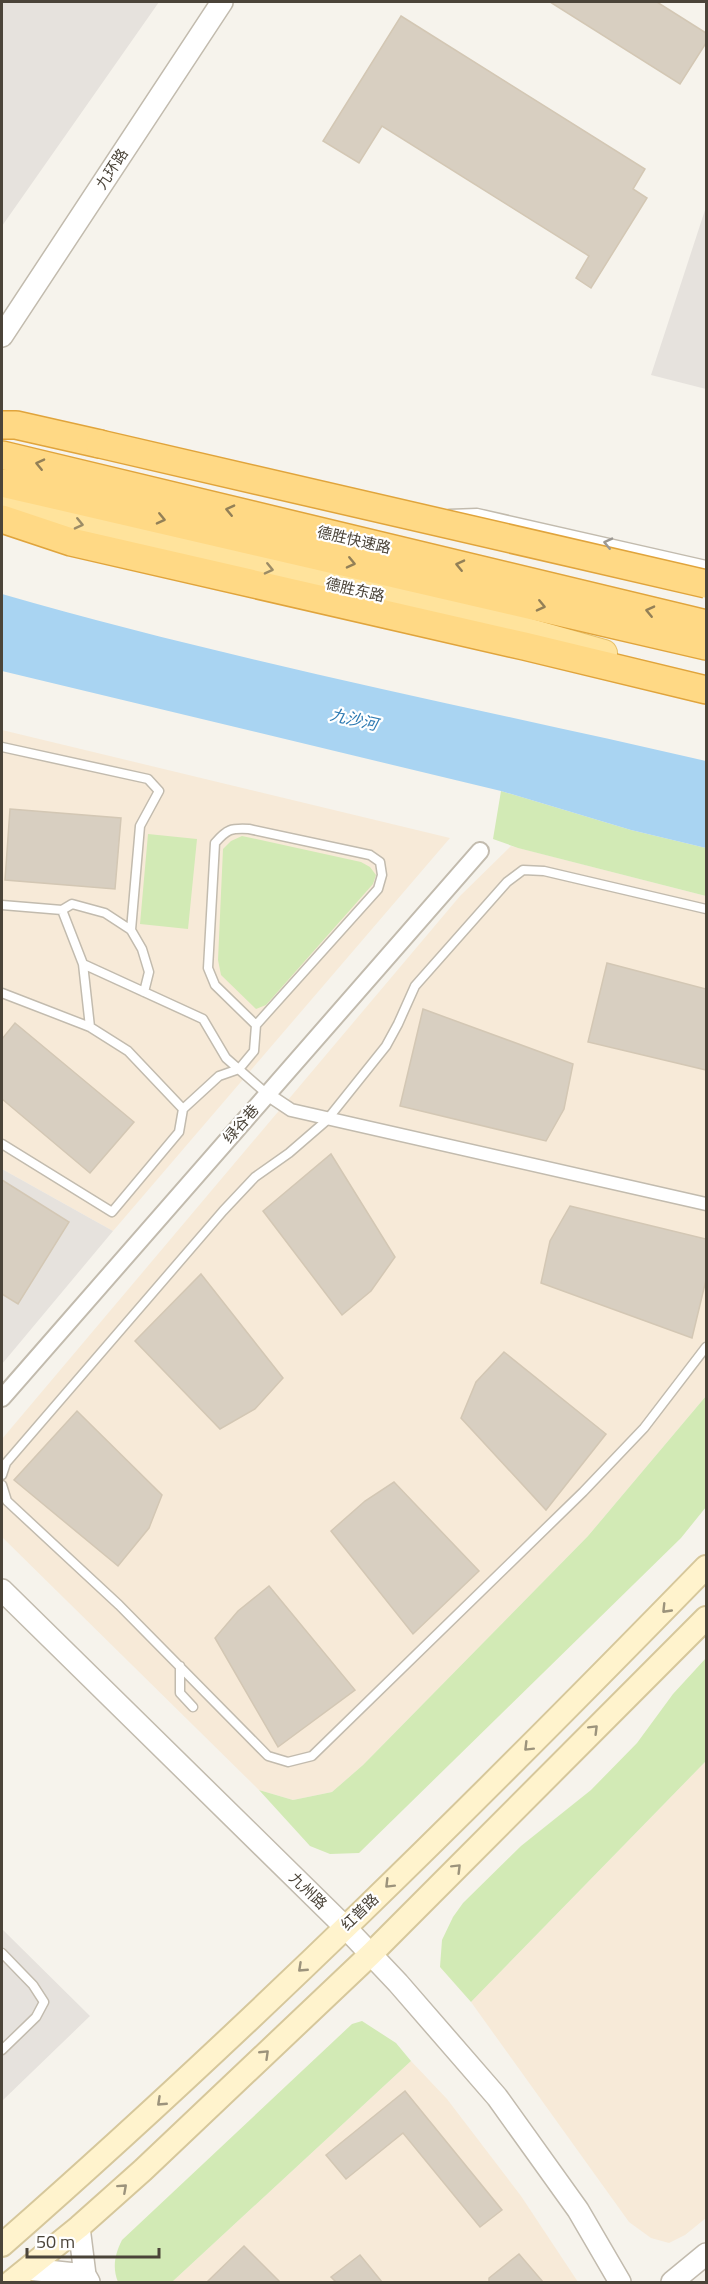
<svg xmlns="http://www.w3.org/2000/svg" width="708" height="2284" viewBox="0 0 708 2284" font-family="'Titillium Web','Noto Sans SC',sans-serif">
<style>
.commercial{fill:#f7ead8}
.industrial{fill:#e6e2dd}
.green{fill:#d2eab5}
.water{fill:#a9d4f2}
.building{fill:#d8cfc1;stroke:#d3c7b4;stroke-width:1.5}
.lines{fill:none;stroke-linecap:round;stroke-linejoin:round}
.service-casing{stroke:#c2bbae;stroke-width:11}
.pedestrian-casing{stroke:#c2bbae;stroke-width:15}
.minor-casing{stroke:#c2bbae;stroke-width:20}
.tertiary-casing{stroke:#c2bbae;stroke-width:24}
.secondary-casing{stroke:#d6c79b;stroke-width:26}
.primary-casing{stroke:#e6c16a;stroke-width:28}
.trunk-casing{stroke:#e0a43c;stroke-width:30}
.service{stroke:#fff;stroke-width:8}
.pedestrian{stroke:#fff;stroke-width:12}
.minor{stroke:#fff;stroke-width:16}
.tertiary{stroke:#fff;stroke-width:21}
.secondary{stroke:#fff3cd;stroke-width:22}
.primary{stroke:#ffe39c;stroke-width:26}
.trunk{stroke:#ffd985;stroke-width:27}
.trunk-bridge-casing{stroke:#e0a43c;stroke-width:30;stroke-linecap:butt}
.trunk-bridge{stroke:#ffd985;stroke-width:27}
.oneway{stroke:#938057}
.oneway2{stroke:#9c8c66}
.oneway3{stroke:#9c9892}
.oneway4{stroke:#9c937c}
.labels{text-anchor:middle;stroke-width:4.5;stroke-linejoin:round;paint-order:stroke}
.street-label{font-size:15px;fill:#4b4439;stroke:#fff}
.water-label{font-size:16px;font-style:italic;fill:#2e7ab2;stroke:#fff}
</style>
<rect width="100%" height="100%" fill="#f6f3ec"/>
<path class="commercial" d="M2,730L450,838L113,1231L2,1169Z
M511,846L706,896V1396L588,1536L363,1765L332,1792L293,1800L259,1790L2,1537V1439L460,896Z
M706,1761V2218L685,2235L669,2243L651,2238L629,2222L471,2002Z
M411,2061L447,2099L521,2196L578,2282H172Z"/>
<path class="industrial" d="M2,2H159L2,226Z
M706,207V389L651,375Z
M2,1169L113,1231L2,1364Z
M2,1929L90,2016L2,2101Z"/>
<path class="green" d="M501,791L631,830L706,848V896L518,848L493,839Z
M148,834L197,839L188,929L140,924Z
M242,836L361,862L370,867L376,875L373,884L266,1005L256,1009L221,975L218,960L223,849L231,841Z
M706,1396V1507L681,1538L359,1853L330,1854L310,1846L259,1790L293,1800L332,1792L363,1765L588,1536Z
M706,1658V1761L471,2002L440,1967L442,1940L453,1917L463,1903L521,1846L591,1790L637,1743L673,1694Z
M362,2021L396,2043L411,2061L172,2282H118C112,2267 115,2254 122,2240L352,2024Z"/>
<path class="water" d="M2,594C234,661 471,707 706,761V848L631,830L501,791L2,671Z"/>
<path class="building" d="M550,2H657L706,33V43L680,84Z
M401,16L645,169L633,189L647,198L591,288L576,278L589,256L382,126L359,163L323,141Z
M10,809L121,818L115,889L5,880Z
M607,963L706,989V1070L588,1042Z
M423,1009L573,1064L564,1109L546,1141L400,1106Z
M15,1023L134,1122L90,1173L2,1099V1039Z
M331,1154L395,1257L371,1291L342,1315L263,1211Z
M2,1180L69,1222L18,1304L2,1294Z
M570,1206L706,1239V1280L692,1338L541,1283L550,1241Z
M201,1274L283,1378L255,1409L220,1429L135,1341Z
M504,1352L606,1434L546,1510L461,1418L476,1382Z
M77,1411L162,1495L149,1528L118,1566L14,1480Z
M394,1482L479,1571L413,1634L331,1531L365,1501Z
M269,1586L355,1690L278,1747L215,1638L238,1611Z
M405,2091L502,2210L480,2227L403,2133L346,2179L326,2155Z
M244,2246L280,2282H207Z
M519,2254L543,2282H489V2278Z
M360,2255L382,2282H336L331,2277Z"/>
<g class="lines">
<defs>
<path id="service" d="M449,514L477,513L706,565
M2,747L148,779L159,791L140,826L131,930
M2,905L62,910L72,904L105,913L131,930L142,949L149,972L144,992
M62,910L83,964L90,1027
M83,964L203,1019L226,1058L267,1094
M2,993L90,1027L128,1051L183,1109
M2,1144L112,1212L179,1132L183,1109L219,1076L239,1069L254,1051L256,1025L215,985L208,968L215,843C227,829 231,828 249,829L370,855L380,862L382,875L378,889L256,1025
M2,1475L6,1463L223,1211L255,1177L289,1153L326,1121L386,1046L398,1024L415,986L507,882L523,870L544,871L706,909
M2,1485L7,1501L119,1605L268,1756L288,1762L312,1756L583,1492L644,1428L706,1347
M180,1666V1693L193,1707
M2,1953L33,1985L44,2002L36,2017L2,2050"/>
<path id="pedestrian" d="M267,1094L291,1110L706,1204"/>
<path id="minor" d="M2,1398L480,851"/>
<path id="tertiary" d="M2,336L222,2
M2,1590L345,1927L398,1983L497,2097L578,2210L620,2282
M79,2227L85,2275L89,2282
M28,2269L85,2275
M672,2282L706,2254"/>
<path id="secondary" d="M2,2245C247,2030 479,1800 706,1567
M11,2282L79,2227L143,2170L371,1954L706,1618"/>
<path id="primary" d="M2,505L516,628L604,653"/>
<path id="trunk" d="M2,425H16L100,444
M2,455L706,624
M2,483L706,646
M2,519L71,542L524,646L706,690"/>
</defs>
<use href="#service" class="service-casing"/>
<use href="#pedestrian" class="pedestrian-casing"/>
<use href="#minor" class="minor-casing"/>
<use href="#tertiary" class="tertiary-casing"/>
<use href="#secondary" class="secondary-casing"/>
<use href="#primary" class="primary-casing"/>
<use href="#trunk" class="trunk-casing"/>
<use href="#service" class="service"/>
<use href="#pedestrian" class="pedestrian"/>
<use href="#minor" class="minor"/>
<use href="#tertiary" class="tertiary"/>
<use href="#secondary" class="secondary"/>
<use href="#primary" class="primary"/>
<use href="#trunk" class="trunk"/>
<defs>
<path id="trunk-bridge" d="M100,444L706,584"/>
</defs>
<use href="#trunk-bridge" class="trunk-bridge-casing"/>
<use href="#trunk-bridge" class="trunk-bridge"/>
</g>
<defs><path id="oneway-chevron" d="M-2-3.5L2.5 0L-2 3.5" fill="none" stroke-width="1.6" stroke-linecap="round" stroke-linejoin="round" transform="scale(1.5)"/></defs>
<g class="oneway">
<use href="#oneway-chevron" transform="translate(40 464) rotate(-167)"/>
<use href="#oneway-chevron" transform="translate(230 510) rotate(-167)"/>
<use href="#oneway-chevron" transform="translate(161 519) rotate(13)"/>
<use href="#oneway-chevron" transform="translate(351 563) rotate(13)"/>
<use href="#oneway-chevron" transform="translate(460 565) rotate(-167)"/>
<use href="#oneway-chevron" transform="translate(541 606) rotate(13)"/>
<use href="#oneway-chevron" transform="translate(650 611) rotate(-167)"/>
</g>
<g class="oneway2">
<use href="#oneway-chevron" transform="translate(79 524) rotate(13)"/>
<use href="#oneway-chevron" transform="translate(269 569) rotate(13)"/>
</g>
<use class="oneway3" href="#oneway-chevron" transform="translate(608 543) rotate(-167)"/>
<g class="oneway4">
<use href="#oneway-chevron" transform="translate(666 1609) rotate(134)"/>
<use href="#oneway-chevron" transform="translate(594 1729) rotate(-45)"/>
<use href="#oneway-chevron" transform="translate(528 1747) rotate(135)"/>
<use href="#oneway-chevron" transform="translate(457 1868) rotate(-45)"/>
<use href="#oneway-chevron" transform="translate(389 1884) rotate(135)"/>
<use href="#oneway-chevron" transform="translate(302 1968) rotate(137)"/>
<use href="#oneway-chevron" transform="translate(265 2054) rotate(-44)"/>
<use href="#oneway-chevron" transform="translate(161 2102) rotate(137)"/>
<use href="#oneway-chevron" transform="translate(123 2188) rotate(-42)"/>
</g>
<g class="labels">
<g class="street-label">
<text transform="translate(112 169) rotate(-57)" y="5">九环路</text>
<text transform="translate(354 540) rotate(13)" y="5">德胜快速路</text>
<text transform="translate(355 590) rotate(13)" y="5">德胜东路</text>
<text transform="translate(241 1124) rotate(-49)" y="5">绿谷巷</text>
<text transform="translate(308 1891) rotate(44)" y="5">九州路</text>
<text transform="translate(360 1912) rotate(-44)" y="5">红普路</text>
</g>
<g class="water-label">
<text transform="translate(354 719) rotate(13)" y="6">九沙河</text>
</g>
</g>
<rect width="708" height="2284" fill="none" stroke="#4b4439" stroke-width="6"/>
<path d="M27 2248v9h132v-9" fill="none" stroke="#4b4439" stroke-width="3"/>
<text x="36" y="2248" font-size="18" fill="#4b4439" stroke="#ffffff" stroke-width="4.5" paint-order="stroke">50 m</text>
</svg>
